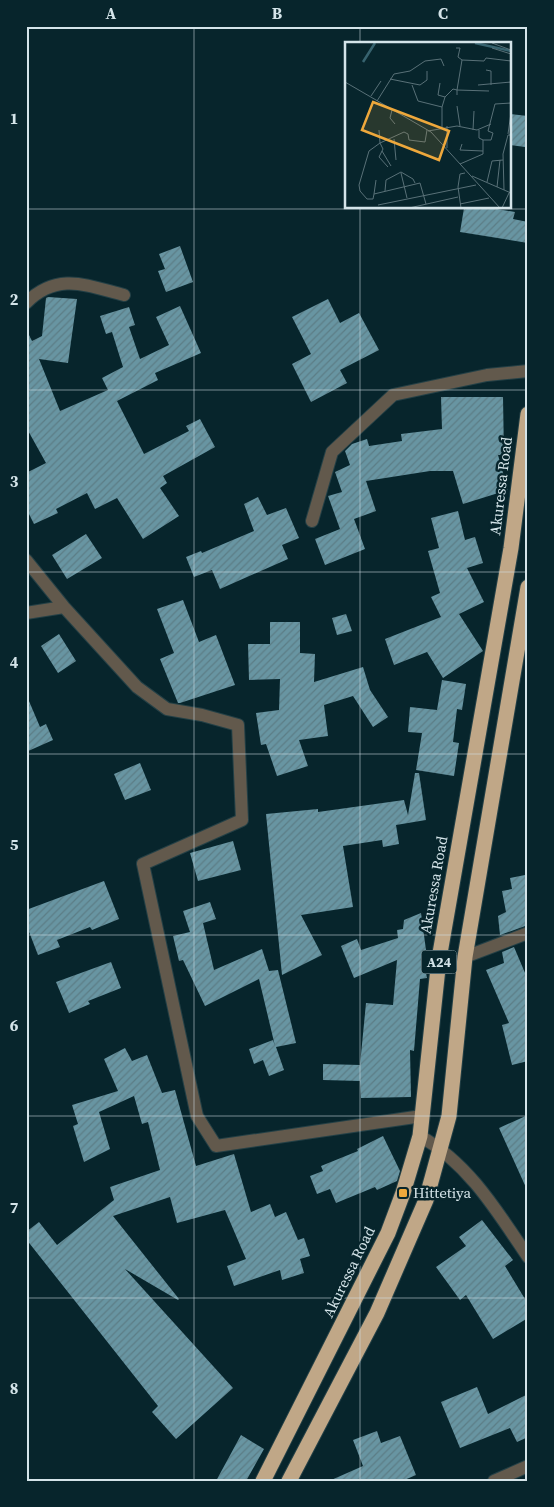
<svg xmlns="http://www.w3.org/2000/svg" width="554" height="1507" viewBox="0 0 554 1507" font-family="'Source Serif 4',serif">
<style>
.building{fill:url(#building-hatch)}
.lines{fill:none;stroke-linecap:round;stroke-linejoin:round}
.minor-casing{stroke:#244046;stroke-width:14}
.highway-casing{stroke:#244046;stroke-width:17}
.minor{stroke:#62594c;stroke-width:12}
.highway{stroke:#c0a787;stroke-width:15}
.grid{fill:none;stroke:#d4e4e9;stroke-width:1;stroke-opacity:0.55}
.poi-dot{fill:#eea83c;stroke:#07252c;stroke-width:2}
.labels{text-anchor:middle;stroke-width:5;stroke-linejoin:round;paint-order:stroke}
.shield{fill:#07252c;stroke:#96abb0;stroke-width:1}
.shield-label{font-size:14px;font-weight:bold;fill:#d4e4e9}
.street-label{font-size:15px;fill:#d4e4e9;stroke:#07252c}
.poi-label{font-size:15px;fill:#d4e4e9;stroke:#07252c;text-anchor:start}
.inset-river{fill:none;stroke:#37636f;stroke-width:2.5}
.inset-road{fill:none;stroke:#597178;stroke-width:1}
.view{fill:#eea83c;fill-opacity:0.15;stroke:#eea83c;stroke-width:2.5}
.inset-edge{fill:none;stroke:#d4e4e9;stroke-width:2.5}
.neatline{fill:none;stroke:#d4e4e9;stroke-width:2}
.grid-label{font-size:16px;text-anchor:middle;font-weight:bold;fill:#d4e4e9}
</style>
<defs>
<pattern id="building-hatch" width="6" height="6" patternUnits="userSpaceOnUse" patternTransform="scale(1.25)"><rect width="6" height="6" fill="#6895a2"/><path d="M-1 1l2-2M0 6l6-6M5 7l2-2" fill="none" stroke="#5c7d86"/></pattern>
</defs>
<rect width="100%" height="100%" fill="#07252c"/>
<path class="building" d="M510,114L528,116L525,147L510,145Z
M464,208H491L515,212L513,219L528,222V243L460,232Z
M180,246L193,282L166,292L158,271L165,269L159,254Z
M48,297L77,299L68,363L39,359L60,411L108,390L102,378L123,367L112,332L106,334L100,316L129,307L135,325L129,327L140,359L169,345L156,317L180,306L201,353L155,373L158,380L117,401L144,454L189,431L186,426L200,419L215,447L163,476L167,483L160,488L179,516L143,539L117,498L95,509L87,493L56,509L58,513L34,524L26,508V473L46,463L26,427V329L32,341L42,336L46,298Z
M328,299L340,323L359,313L379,350L340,370L347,383L311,402L292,364L311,354L292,317Z
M441,397H503L504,455H498L508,490L463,504L453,471H430L366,481L376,511L354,519L365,549L325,565L315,539L340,529L328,496L342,492L335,472L350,465L345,451L352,444L367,439L369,446L402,441L401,434L442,429Z
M258,497L267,515L286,508L299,538L282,545L288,559L220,589L212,570L194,577L186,557L201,551L202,553L254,531L244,504Z
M458,511L465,540L475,537L483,563L467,568L484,602L459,614L483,651L443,678L427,652L394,665L385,639L441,617L431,597L440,593L428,551L439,548L431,518Z
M86,534L102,558L67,579L52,555Z
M183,600L199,642L216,635L235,685L180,703H178L160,659L174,653L157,609Z
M346,614L352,631L337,635L332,618Z
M270,622H300V653L315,654L314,682L363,667L370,690L388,717L373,727L353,696L324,705L328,736L299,740L308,766L277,776L266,744L261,745L256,713L279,710L280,679L249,680L248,644H270Z
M59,634L76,661L58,673L41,646Z
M442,680L466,684L462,710L457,709L453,742L459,743L454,776L416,770L422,733L408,732L410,707L437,710Z
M26,694L40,727L46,724L53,740L26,752Z
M140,763L151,790L125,800L114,774Z
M415,773H419L426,820L396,825L399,844L383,847L382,840L343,846L353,907L301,915L322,955L282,975L266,814L318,809V812L404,800L408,815Z
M233,841L241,870L198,881L190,853Z
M525,875L528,886V925L500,935L498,916L506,912L502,891L512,889L510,878Z
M104,881L119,919L92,930L90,927L57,940L60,947L38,955L26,924V910Z
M210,902L216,919L203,923L214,970L262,949L269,971L278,970L296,1043L276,1047L284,1070L269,1076L263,1060L254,1064L249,1049L273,1040L275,1046L259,979L205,1006L183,960L179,961L173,936L190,932L183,911Z
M421,913L426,950L422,951L427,978L420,979L414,1051L410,1050L411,1097L361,1098L360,1081L323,1080V1064L360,1065L366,1003L393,1005L397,960L354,978L341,946L357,939L361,950L398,938L397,930L403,929L404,920Z
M514,947L528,980V1061L512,1065L502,1025L509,1023L486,970L504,963L502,952Z
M111,962L121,988L88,1001L90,1004L69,1013L56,982Z
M125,1048L132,1061L147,1055L162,1093L175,1090L196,1166L234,1154L251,1212L270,1204L275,1217L286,1212L298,1240L304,1238L310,1256L300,1259L304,1273L282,1280L280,1270L234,1286L227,1266L246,1259L225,1210L177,1223L170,1197L113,1216L179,1299L178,1300L125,1269L233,1388L176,1439L152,1412L158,1406L26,1239V1232L39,1222L57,1245L114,1200L110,1187L160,1170L148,1122L142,1124L134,1096L99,1112L110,1149L84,1162L73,1126L78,1124L72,1105L118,1091L104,1059Z
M528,1115V1192L499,1128Z
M383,1136L400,1171L397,1181L377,1190L375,1187L336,1203L330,1189L317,1194L310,1176L323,1171L321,1166L358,1151L357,1149Z
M482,1220L513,1260L505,1266L528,1304V1318L493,1339L466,1295L460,1300L436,1267L466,1246L459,1237Z
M477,1387L488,1414L528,1394V1437L517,1442L510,1428L460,1448L441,1402Z
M377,1431L381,1443L400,1436L416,1475L402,1481H329L363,1466L353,1440Z
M241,1435L264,1449L246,1481H216Z"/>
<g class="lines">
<defs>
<path id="minor" d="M26,303C58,271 88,286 124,295
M312,521L332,452L393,395L487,375L528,371
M26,560L64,607L137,687L167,709L202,715L238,725L242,820L143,864L197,1116L216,1146L422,1116
M26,613L64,607
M465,957L528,933
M420,1136C469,1164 497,1211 528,1257
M494,1481L528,1466"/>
<path id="highway" d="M263,1481L388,1233L403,1193L420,1136L439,959L511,548L528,414
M289,1481L377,1313L426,1200L449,1116L465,957L528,587"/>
</defs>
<use href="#minor" class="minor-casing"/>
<use href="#highway" class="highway-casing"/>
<use href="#minor" class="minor"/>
<use href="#highway" class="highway"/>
</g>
<path class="grid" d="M194,26V1481M360,26V44M360,208V1481M26,209H528M26,390H528M26,572H528M26,754H528M26,935H528M26,1116H528M26,1298H528"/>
<rect class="poi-dot" x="398" y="1188" width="10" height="10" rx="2.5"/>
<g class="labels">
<rect class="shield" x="421.5" y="950.5" width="35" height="23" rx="4"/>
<g class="shield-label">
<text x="439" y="967">A24</text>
</g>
<g class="street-label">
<text transform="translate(501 486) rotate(-83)" y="5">Akuressa Road</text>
<text transform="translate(434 885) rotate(-80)" y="5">Akuressa Road</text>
<text transform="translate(349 1272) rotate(-64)" y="5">Akuressa Road</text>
</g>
<g class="poi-label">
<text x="413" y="1198">Hittetiya</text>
</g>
</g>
<g transform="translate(345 42)">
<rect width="166" height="166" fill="#07252c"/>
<path class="inset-river" d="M130,1L166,9M18,20L30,1"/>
<path class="inset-road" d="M147,1L166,8M111,6H115L113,15L117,18L139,19L141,16L166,19M147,6L166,12M117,18L112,48L144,49M141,28L146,29V43M45,37L75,43L82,38V29M0,40L86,90L155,166M67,43L73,59L97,65L100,55L93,53L95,41M133,43L166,40M26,54L36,39M100,55L108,47L112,48V53M32,59L49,32L65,29L80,19L96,17L99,24M112,64L115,84M97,65V85M47,68L45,76L50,82M102,84V106M128,88L129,69M83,89L112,84L132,88L146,82M163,92L166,71M49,97L51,118M138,98H146L148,91L143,89L150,62L166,61M117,102L115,108L138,109M37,109L46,124M115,122L138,112V98L134,96V88M43,125L34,115L38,107L35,101L59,90L63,92L64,98L80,100L82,88M56,131L62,156M127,134L166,151M31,138L29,152L75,141L81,162M142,140L147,119L158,118M152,145L155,118M159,148L158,112L163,93H166M40,149L41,138L56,130L68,137L70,141M29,152L28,157H22L15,149L14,143L24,109L35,101L34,88M115,162L144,156M33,163L131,143M64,166L113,155M116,166L113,145L115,132L120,131M157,166L164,151"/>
<path class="view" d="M28,60L104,89L94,118L17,88Z"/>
<rect width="166" height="166" class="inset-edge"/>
</g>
<rect width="554" height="1507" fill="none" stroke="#07252c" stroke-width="55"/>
<rect x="28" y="28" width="498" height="1452" class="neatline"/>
<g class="grid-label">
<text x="111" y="19">A</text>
<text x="277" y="19">B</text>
<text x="443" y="19">C</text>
<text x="14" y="124">1</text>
<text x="14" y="305">2</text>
<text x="14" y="487">3</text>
<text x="14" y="668">4</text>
<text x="14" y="850">5</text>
<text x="14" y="1031">6</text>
<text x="14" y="1213">7</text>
<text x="14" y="1394">8</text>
</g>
</svg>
